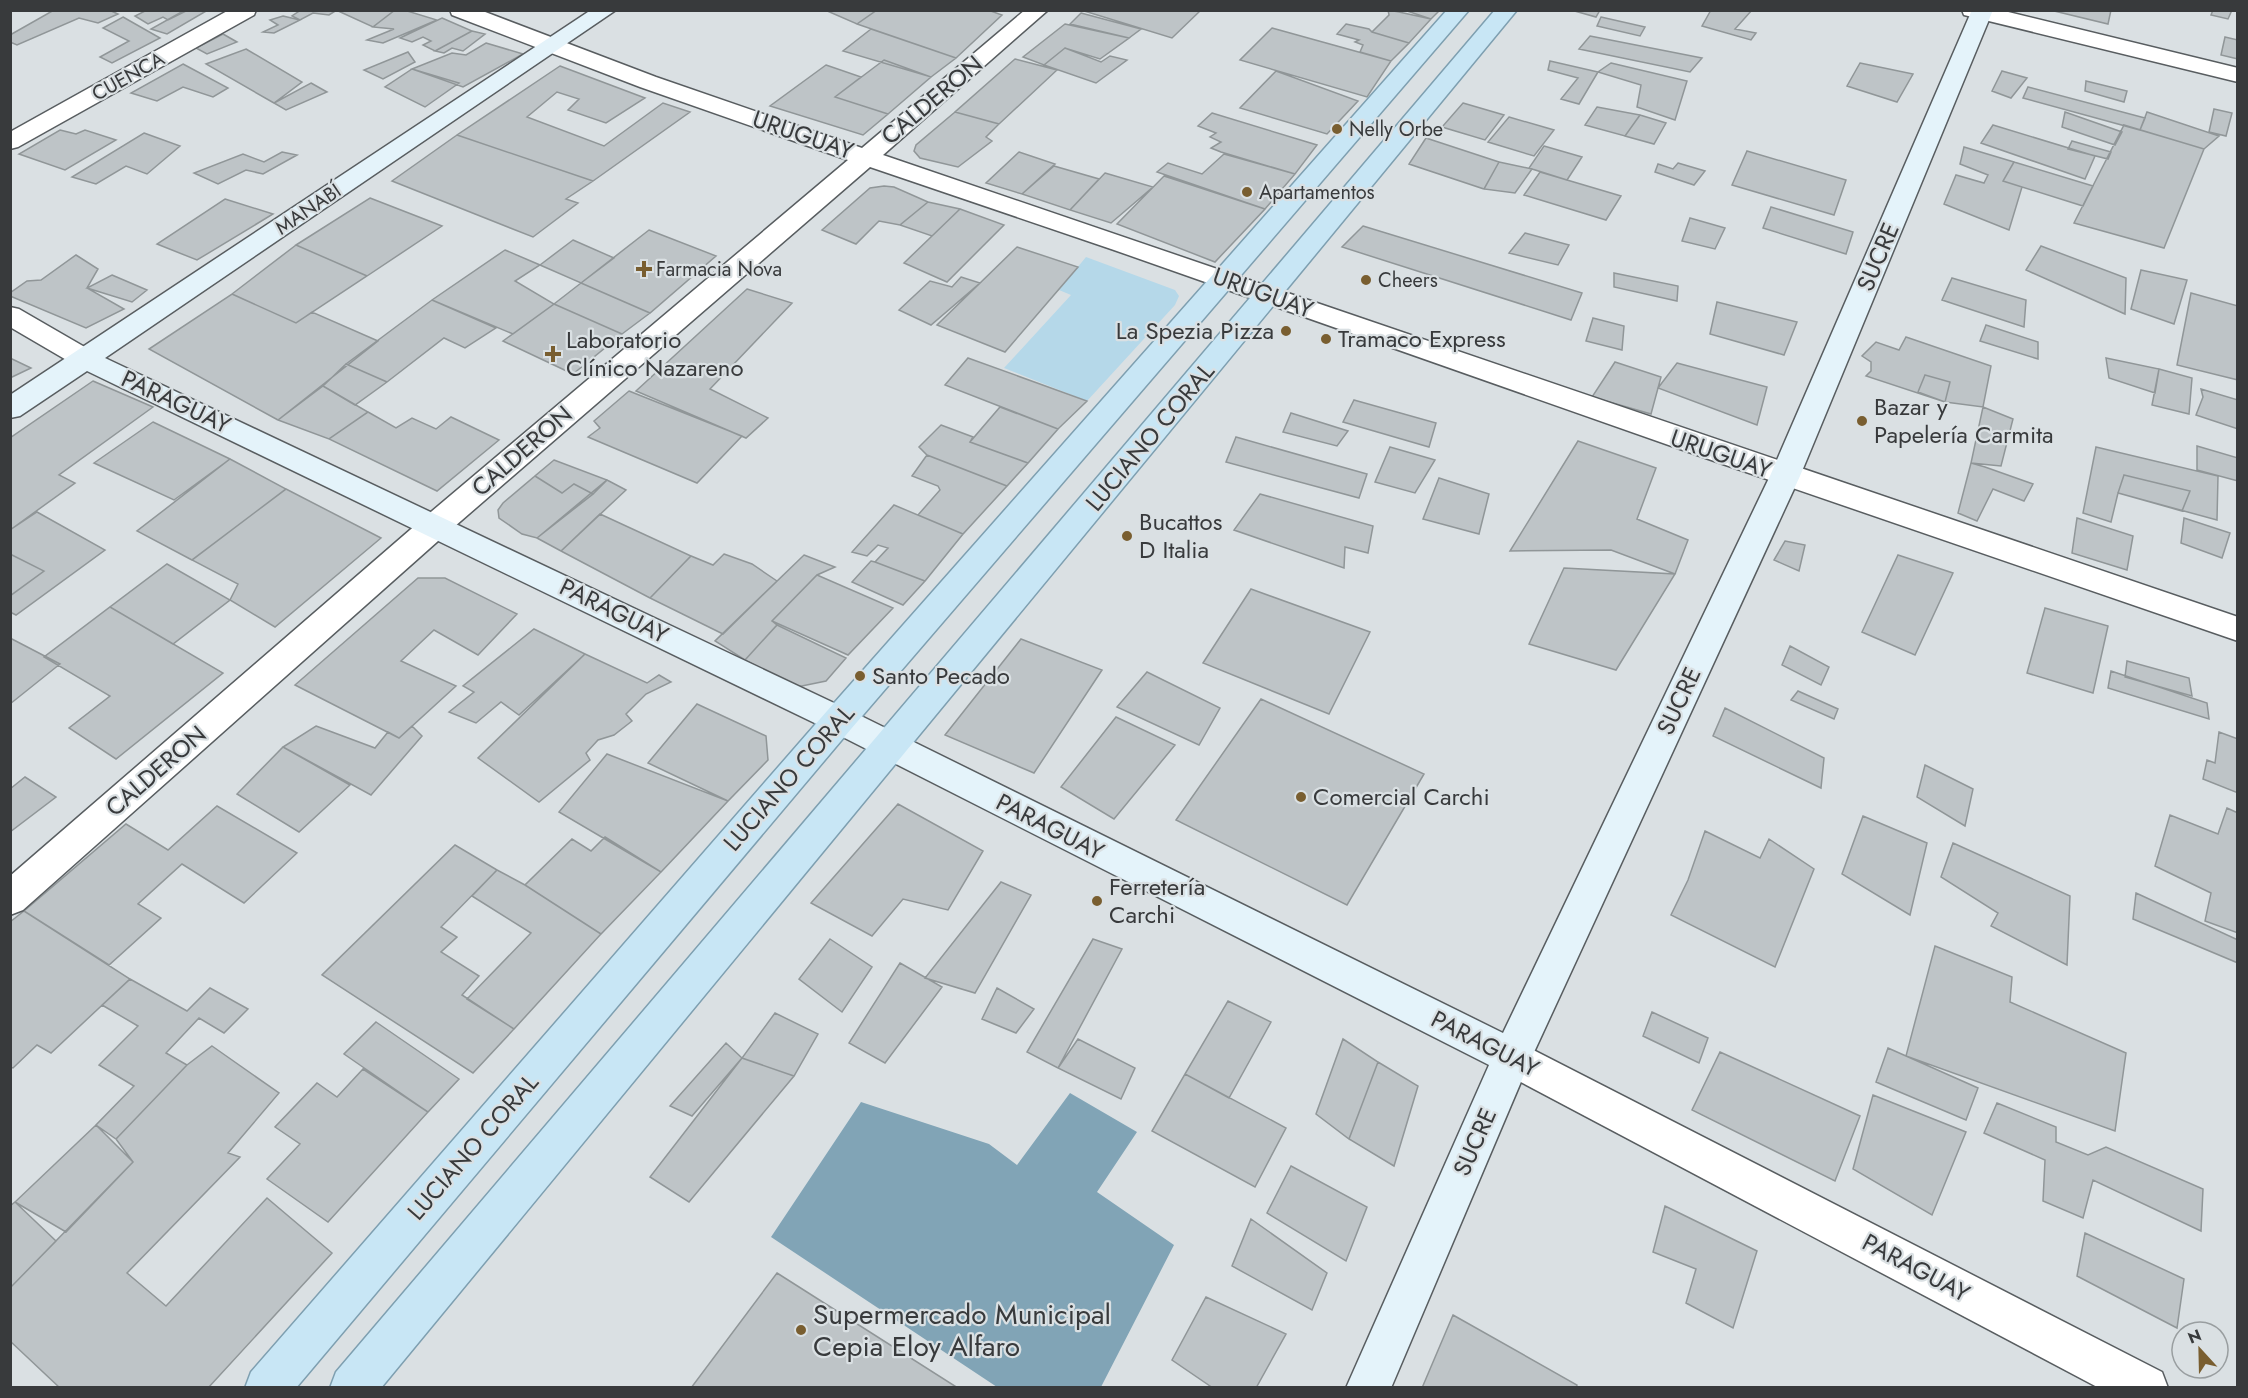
<svg xmlns="http://www.w3.org/2000/svg" width="2248" height="1398" viewBox="0 0 2248 1398" font-family="Jost,sans-serif">
<style>
.green{fill:#b5d8e9}
.forest{fill:#81a4b6}
.building{fill:#bec4c7;stroke:#909698;stroke-width:1.5}
.lines{fill:none;stroke-linecap:round;stroke-linejoin:round}
.street-casing{stroke:#585d60;stroke-width:3}
.secondary-casing{stroke:#585d60;stroke-width:3}
.primary-casing{stroke:#7e9fb0;stroke-width:3}
.street{fill:#fff;fill-rule:evenodd}
.secondary{fill:#e4f3fa;fill-rule:evenodd}
.primary{fill:#c8e6f5;fill-rule:evenodd}
.poi-dot{fill:#795e30;stroke:#dae0e3;stroke-width:2}
.labels{text-anchor:middle;stroke-width:4.5;stroke-linejoin:round;paint-order:stroke}
.far-street-label{font-size:20px;fill:#383a3c;stroke:#dae0e3}
.far-poi-label{font-size:20px;fill:#383a3c;stroke:#dae0e3;text-anchor:start}
.street-label{font-size:24px;fill:#383a3c;stroke:#dae0e3}
.poi-label{font-size:24px;fill:#383a3c;stroke:#dae0e3;text-anchor:start}
.near-poi-label{font-size:28px;fill:#383a3c;stroke:#dae0e3;text-anchor:start}
</style>
<rect width="100%" height="100%" fill="#dae0e3"/>
<path class="green" d="M1086,257L1175,290L1179,296L1175,305L1087,401L1004,368L1071,295L1059,290Z"/>
<path class="forest" d="M1070,1093L1137,1132L1097,1192L1174,1245L1101,1387H997L771,1237L861,1102L989,1144L1017,1165Z"/>
<path class="building" d="M54,10H109L118,14L98,23L79,18L17,45L10,42V35Z
M147,10H185L186,11L168,20L163,17L148,24L135,16Z
M185,10H208L167,34L151,29Z
M301,10H337L329,15L313,13L300,20L292,16Z
M336,10H395L373,27Z
M395,10H404L437,20L383,43L367,40L394,29L373,27Z
M825,10H877L857,24Z
M877,10H988L1002,15L956,58L857,24Z
M1081,10H1201L1172,38Z
M1388,10L1399,12L1431,19L1409,43L1372,32L1389,15Z
M1404,10H1440L1431,19Z
M1571,10H1600L1596,17Z
M1711,10H1752L1735,29L1756,33L1751,40L1702,26Z
M2050,10H2111L2108,24Z
M2213,10H2232L2228,19L2211,15Z
M1081,13L1141,29L1129,38L1070,24Z
M283,16L300,20L274,33L263,32L278,25L270,20Z
M123,17L160,38L112,63L100,57L129,41L103,28Z
M1601,17L1645,27L1640,36L1597,26Z
M442,18L472,31L435,51L423,45L431,41L423,37L412,42L400,38Z
M1065,24L1129,38L1100,59L1065,48L1044,65L1023,57Z
M1346,24L1369,29L1372,32L1409,43L1391,61L1360,52L1363,45L1355,42L1359,40L1337,34Z
M1272,28L1391,61L1367,97L1240,60Z
M871,29L956,58L931,77L843,51Z
M472,31L485,34L463,51L452,48L444,53L435,51Z
M223,34L237,42L207,54L196,48Z
M1590,36L1702,58L1690,72L1579,49Z
M2225,37L2238,40V59L2221,55Z
M486,43L523,54L463,87L412,69L452,53L466,55Z
M1065,48L1101,62L1110,56L1127,60L1096,83L1044,65Z
M246,49L302,82L274,103L206,64Z
M408,52L415,62L383,79L364,70Z
M1015,59L1057,70L999,124L955,112Z
M884,60L931,77L888,114L835,97Z
M1550,61L1598,72L1579,104L1561,99L1578,78L1548,70Z
M1611,63L1687,81L1675,120L1637,107L1641,85L1598,72Z
M1860,63L1913,74L1897,102L1847,86Z
M183,64L228,88L213,97L183,87L157,101L131,93Z
M826,65L861,77L835,97L888,114L863,135L770,106Z
M560,66L645,98L606,123L568,110L579,99L557,92L527,117L604,146L663,103L690,112L593,181L457,135Z
M412,69L459,83L425,107L385,87Z
M1276,71L1358,101L1327,134L1240,108Z
M2002,71L2027,78L2011,98L1992,91Z
M2086,81L2127,91L2124,102L2085,91Z
M311,83L327,92L286,110L274,103Z
M2028,87L2145,118L2140,130L2023,98Z
M1463,103L1504,115L1485,140L1442,127Z
M1597,107L1640,115L1625,136L1585,125Z
M2214,109L2232,113L2226,136L2209,132Z
M955,112L999,124L986,137L992,141L958,167L920,158L914,151L916,145Z
M2065,112L2122,132L2115,145L2062,127Z
M2147,112L2219,136L2204,149L2140,130Z
M1212,113L1317,145L1295,174L1221,152L1211,148L1221,142L1210,137L1216,133L1198,126Z
M1640,115L1666,123L1654,144L1625,136Z
M1509,117L1554,130L1534,156L1488,142Z
M1993,125L2095,156L2085,179L1981,143Z
M2124,125L2204,149L2164,248L2074,223Z
M60,130L76,134L85,130L116,140L65,170L19,154Z
M144,133L180,146L147,174L126,166L96,184L72,177Z
M457,135L593,181L566,199L578,203L533,237L392,181Z
M1426,138L1499,162L1484,189L1409,164Z
M2072,141L2111,152L2108,159L2068,149Z
M1544,146L1582,157L1567,180L1529,168Z
M1964,147L2014,162L2003,181L2022,187L2009,230L1944,204L1956,175L1984,183L1988,175L1960,164Z
M1747,151L1846,180L1834,215L1732,185Z
M282,152L297,155L263,174L246,170L218,184L194,173L243,154L264,162Z
M1019,152L1055,164L1022,194L986,183Z
M1224,154L1295,174L1265,209L1157,172L1168,163L1202,174Z
M1499,162L1532,169L1515,193L1484,189Z
M2014,162L2093,186L2083,206L2003,181Z
M1678,163L1705,171L1694,185L1655,172L1658,164L1673,169Z
M1054,166L1099,179L1070,210L1022,194Z
M1540,172L1621,196L1606,220L1524,195Z
M1105,173L1153,187L1111,223L1070,210Z
M1164,176L1265,209L1215,262L1117,224Z
M884,186L894,187L928,202L900,225L879,221L856,244L822,230L870,188Z
M370,198L442,226L367,276L296,245Z
M225,199L273,214L197,260L157,244Z
M928,202L960,209L932,236L900,225Z
M1771,207L1853,232L1846,254L1763,228Z
M960,209L1004,225L947,282L904,263Z
M1690,218L1725,228L1715,249L1682,241Z
M1363,226L1582,293L1571,320L1342,247Z
M649,230L716,256L650,313L581,283Z
M1525,233L1569,245L1558,265L1509,253Z
M573,240L614,258L581,283L540,265Z
M296,245L367,276L296,323L232,294Z
M2041,246L2126,278L2125,314L2026,270Z
M1017,247L1078,267L1005,352L937,325Z
M505,250L540,265L515,281L554,304L513,334L432,300Z
M76,255L98,269L87,288L124,309L86,328L10,296V293L27,281L41,280Z
M2141,270L2187,280L2174,324L2131,309Z
M1614,273L1678,286L1677,301L1614,287Z
M112,275L147,290L132,302L87,288Z
M961,277L980,283L931,325L899,310L930,281L952,287Z
M1952,278L2026,300L2024,327L1942,300Z
M581,283L650,313L622,334L554,304Z
M747,289L792,303L710,389L768,418L746,438L636,391Z
M2191,293L2238,306V380L2177,365Z
M232,294L296,323L312,312L378,341L278,420L149,349Z
M432,300L496,328L465,348L444,338L387,382L346,364Z
M1717,302L1797,322L1784,355L1710,334Z
M554,304L622,334L573,374L503,341Z
M1593,318L1624,326L1622,350L1586,341Z
M1986,325L2038,342V359L1980,341Z
M1906,337L1991,366L1983,407L1945,402L1866,376L1871,371V362L1862,356L1876,342L1899,350Z
M10,358L31,368L10,378Z
M968,358L1087,401L1058,429L945,385Z
M2106,358L2159,369L2155,393L2109,378Z
M1615,362L1661,377L1651,414L1592,397Z
M1677,363L1767,387L1757,425L1658,388Z
M346,364L387,382L355,405L323,386Z
M2159,369L2192,378L2189,414L2152,405Z
M1925,375L1950,382L1945,402L1918,392Z
M93,381L153,407L59,475L75,483L10,530V438Z
M323,386L368,412L329,439L278,420Z
M2201,389L2238,400V429L2196,415L2203,397Z
M629,391L742,436L697,483L588,437L600,428L594,421Z
M1354,400L1436,423L1429,447L1343,422Z
M1000,407L1058,429L1028,463L970,442Z
M1983,407L2013,419L2001,466L1971,463Z
M368,412L396,428L412,418L436,429L451,417L499,440L437,491L329,439Z
M1291,413L1348,431L1337,446L1283,432Z
M153,422L230,459L174,500L94,463Z
M941,425L973,437L970,442L1028,463L1007,486L927,455L919,447Z
M1236,437L1367,474L1359,498L1226,462Z
M1578,441L1656,468L1637,519L1688,540L1675,574L1611,550L1510,551Z
M2197,446L2238,458V481L2197,470Z
M1390,447L1435,460L1415,493L1375,482Z
M2096,447L2218,476L2217,520L2118,493L2111,522L2083,513Z
M927,455L1007,486L963,534L918,515L940,490L938,486L912,476Z
M230,459L286,489L192,560L137,531Z
M554,460L607,480L593,494L574,484L562,493L535,476Z
M1971,463L1985,467L2033,484L2024,501L1993,489L1977,521L1958,513Z
M2124,475L2190,491L2182,511L2118,493Z
M535,476L562,493L574,484L593,494L537,538L522,534L499,518L498,510L503,503Z
M1439,478L1489,494L1479,534L1423,519Z
M607,480L626,490L561,551L537,538Z
M286,489L381,538L275,627L230,600L238,584L192,560Z
M1260,494L1373,526L1368,553L1345,547L1344,568L1234,530Z
M894,505L963,534L925,581L875,562L888,548L878,545L867,556L852,552Z
M37,512L105,550L16,615L10,612V596L44,571L10,554V530Z
M600,514L691,556L650,598L561,551Z
M2077,518L2133,536L2127,570L2072,553Z
M2184,518L2230,533L2222,558L2181,543Z
M1785,541L1805,545L1799,571L1774,560Z
M10,554L44,571L10,596Z
M724,554L752,564L777,581L723,634L650,598L691,556L713,565Z
M804,555L835,567L817,575L772,621L777,625L745,660L715,641Z
M1898,555L1953,573L1915,655L1862,632Z
M871,561L875,562L925,581L903,605L852,582Z
M167,564L230,600L173,644L110,607Z
M1564,568L1675,574L1616,670L1529,644Z
M817,575L893,608L848,655L772,621Z
M418,578H445L517,614L478,655L434,630L401,661L456,686L399,738L295,685Z
M1251,589L1370,632L1329,714L1203,663Z
M110,607L223,673L116,759L69,728L110,696L44,657Z
M2045,608L2108,626L2093,693L2027,673Z
M777,625L846,658L826,681L797,687L745,660Z
M534,629L585,654L519,715L501,702L476,723L449,712L474,692L463,686Z
M10,638L60,664L10,704Z
M1021,639L1102,670L1034,773L945,735Z
M1790,646L1829,667L1821,685L1782,665Z
M585,654L647,683L659,675L671,682L646,694L626,714L632,721L614,735L598,740L586,753L590,760L539,802L478,758Z
M2127,661L2189,678L2192,696L2125,677Z
M2111,671L2207,703L2209,719L2108,688Z
M1147,672L1220,708L1199,745L1117,707Z
M1798,691L1838,709L1834,719L1791,700Z
M1261,699L1424,774L1347,905L1176,820Z
M697,704L766,736L768,760L728,801L648,763Z
M1725,708L1824,758L1821,788L1713,736Z
M1116,717L1175,745L1114,819L1061,787Z
M316,726L375,748L388,732L399,738L412,726L422,736L371,795L283,747Z
M2219,732L2238,739V793L2203,779L2207,760L2215,763Z
M283,747L350,785L299,832L237,794Z
M607,754L728,801L661,872L559,812Z
M1925,765L1973,789L1965,826L1917,797Z
M25,777L56,797L10,832V789Z
M898,804L983,851L948,910L903,899L872,936L811,903Z
M217,806L297,853L244,903L182,864L138,904L161,918L109,965L24,911L126,824L168,850Z
M2227,808L2238,813V933L2205,921L2211,893L2155,866L2170,815L2218,834Z
M1863,816L1927,843L1910,915L1842,874Z
M1705,831L1760,858L1769,839L1814,869L1775,967L1671,915L1688,880Z
M605,837L661,872L601,934L525,885L572,839L591,851Z
M1953,843L2070,896L2067,965L1991,926L1998,913L1941,877Z
M455,845L497,870L441,927L457,937L441,952L479,976L462,995L514,1029L473,1073L322,975Z
M497,870L525,885L601,934L514,1029L467,999L531,933L472,896Z
M1001,882L1031,895L975,993L925,978Z
M2136,893L2238,940V963L2133,919Z
M24,911L130,979L51,1053L37,1045L13,1068L10,1067V922Z
M830,939L872,967L842,1012L799,979Z
M1093,939L1122,949L1058,1068L1027,1052Z
M1935,946L2012,977L2010,1002L2126,1053L2115,1131L1906,1056Z
M900,963L942,987L885,1063L849,1043Z
M130,979L187,1011L210,988L248,1009L224,1033L199,1018L166,1053L187,1065L116,1139L96,1125L134,1086L99,1065L138,1026L102,1005Z
M997,988L1034,1009L1016,1033L982,1019Z
M1228,1001L1271,1022L1229,1098L1185,1074Z
M1652,1012L1708,1038L1699,1063L1643,1036Z
M775,1013L818,1034L794,1076L742,1058Z
M376,1022L459,1079L428,1112L344,1054Z
M1078,1039L1135,1068L1121,1099L1058,1068Z
M1343,1039L1378,1062L1349,1139L1316,1114Z
M726,1043L742,1058L692,1116L670,1106Z
M212,1046L279,1093L228,1153L240,1157L127,1273L166,1306L267,1198L332,1253L208,1388H60L10,1341V1288L133,1162L116,1139L187,1065Z
M1888,1048L1978,1088L1966,1120L1876,1082Z
M1720,1052L1860,1116L1835,1181L1692,1110Z
M742,1058L794,1076L689,1202L650,1177Z
M1378,1062L1418,1086L1394,1166L1349,1139Z
M363,1069L428,1112L328,1222L267,1179L300,1144L275,1127L317,1083L337,1097Z
M1185,1074L1286,1128L1255,1187L1152,1131Z
M1873,1095L1966,1132L1932,1215L1853,1169Z
M1997,1103L2056,1127V1142L2088,1155L2106,1147L2203,1189L2201,1231L2093,1180L2083,1218L2043,1201L2045,1160L1984,1133Z
M96,1125L133,1162L66,1232L15,1202Z
M1291,1166L1367,1207L1346,1261L1267,1213Z
M15,1202L56,1241L10,1288V1206Z
M1665,1206L1757,1251L1733,1328L1686,1303L1696,1269L1653,1252Z
M1251,1219L1327,1273L1312,1310L1232,1266Z
M2085,1233L2184,1279L2177,1328L2077,1276Z
M777,1273L958,1388H691Z
M1206,1297L1286,1334L1256,1388H1213L1172,1360Z
M1453,1315L1577,1385L1576,1388H1422Z"/>
<g class="lines">
<defs>
<path id="street" d="M229,10H256L254,15L18,147L10,149V132Z
M450,10H480L656,77L862,148L1025,10H1048L883,155L2238,617V641L1717,462L1114,250L870,167L447,533L23,910L10,915V876L425,517L848,160L640,87L452,15Z
M1962,10H2000L2238,68V82L1964,15Z
M10,307L19,309L95,353L99,359L95,365L85,368L75,365L10,327Z
M1512,1039L2162,1372L2168,1388H2099L1498,1070L1492,1057L1498,1044Z"/>
<path id="secondary" d="M591,10H616L105,358L851,711L1503,1033L1770,476L1972,10H1993L1800,476L1529,1063L1391,1388H1346L1489,1065L827,729L87,371L20,416L10,418V395Z"/>
<path id="primary" d="M1447,10H1469L851,729L296,1388H245L251,1372L827,711Z
M1495,10H1517L381,1388H330L336,1372Z"/>
</defs>
<use href="#street" class="street-casing"/>
<use href="#secondary" class="secondary-casing"/>
<use href="#primary" class="primary-casing"/>
<use href="#street" class="street"/>
<use href="#secondary" class="secondary"/>
<use href="#primary" class="primary"/>
</g>
<g class="poi-dot">
<circle cx="1337" cy="129" r="6"/>
<circle cx="1247" cy="192" r="6"/>
<path d="M641 260h6v6h6v6h-6v6h-6v-6h-6v-6h6z"/>
<circle cx="1366" cy="280" r="6"/>
<circle cx="1286" cy="331" r="6"/>
<circle cx="1326" cy="339" r="6"/>
<path d="M550 345h6v6h6v6h-6v6h-6v-6h-6v-6h6z"/>
<circle cx="1862" cy="421" r="6"/>
<circle cx="1127" cy="536" r="6"/>
<circle cx="860" cy="676" r="6"/>
<circle cx="1301" cy="797" r="6"/>
<circle cx="1097" cy="901" r="6"/>
<circle cx="801" cy="1330" r="6"/>
</g>
<g class="labels">
<g class="far-street-label">
<text transform="translate(128 76) rotate(-29)" y="7">CUENCA</text>
<text transform="translate(308 209) rotate(-34)" y="7">MANABÍ</text>
</g>
<g class="far-poi-label">
<text x="1349" y="136">Nelly Orbe</text>
<text x="1259" y="199">Apartamentos</text>
<text x="656" y="276">Farmacia Nova</text>
<text x="1378" y="287">Cheers</text>
</g>
<g class="street-label">
<text transform="translate(932 100) rotate(-40)" y="8">CALDERON</text>
<text transform="translate(803 135) rotate(19)" y="8">URUGUAY</text>
<text transform="translate(1878 257) rotate(-67)" y="8">SUCRE</text>
<text transform="translate(1263 293) rotate(20)" y="8">URUGUAY</text>
<text transform="translate(176 402) rotate(25)" y="8">PARAGUAY</text>
<text transform="translate(1150 437) rotate(-50)" y="8">LUCIANO CORAL</text>
<text transform="translate(522 451) rotate(-41)" y="8">CALDERON</text>
<text transform="translate(1721 454) rotate(19)" y="8">URUGUAY</text>
<text transform="translate(614 611) rotate(26)" y="8">PARAGUAY</text>
<text transform="translate(1679 701) rotate(-65)" y="8">SUCRE</text>
<text transform="translate(156 771) rotate(-41)" y="8">CALDERON</text>
<text transform="translate(789 778) rotate(-49)" y="8">LUCIANO CORAL</text>
<text transform="translate(1050 827) rotate(27)" y="8">PARAGUAY</text>
<text transform="translate(1485 1044) rotate(27)" y="8">PARAGUAY</text>
<text transform="translate(1475 1142) rotate(-66)" y="8">SUCRE</text>
<text transform="translate(473 1147) rotate(-49)" y="8">LUCIANO CORAL</text>
<text transform="translate(1916 1268) rotate(28)" y="8">PARAGUAY</text>
</g>
<g class="poi-label">
<text x="1274" y="339" text-anchor="end">La Spezia Pizza</text>
<text x="1338" y="347">Tramaco Express</text>
<text x="566" y="348">Laboratorio<tspan x="566" dy="28">Clínico Nazareno</tspan></text>
<text x="1874" y="415">Bazar y<tspan x="1874" dy="28">Papelería Carmita</tspan></text>
<text x="1139" y="530">Bucattos<tspan x="1139" dy="28">D Italia</tspan></text>
<text x="872" y="684">Santo Pecado</text>
<text x="1313" y="805">Comercial Carchi</text>
<text x="1109" y="895">Ferretería<tspan x="1109" dy="28">Carchi</tspan></text>
</g>
<g class="near-poi-label">
<text x="813" y="1324">Supermercado Municipal<tspan x="813" dy="32">Cepia Eloy Alfaro</tspan></text>
</g>
</g>
<rect width="2248" height="1398" fill="none" stroke="#383a3c" stroke-width="24"/>
<g transform="translate(2200 1350) rotate(338)"><circle r="28" fill="#dae0e3" stroke="#999ea0" stroke-width="1.5"/>
<path d="M0-4.5L10 22L0 15L-10 22Z" fill="#795e30"/>
<text y="-9" font-size="16" font-weight="bold" text-anchor="middle" fill="#383a3c">N</text>
</g>
</svg>
